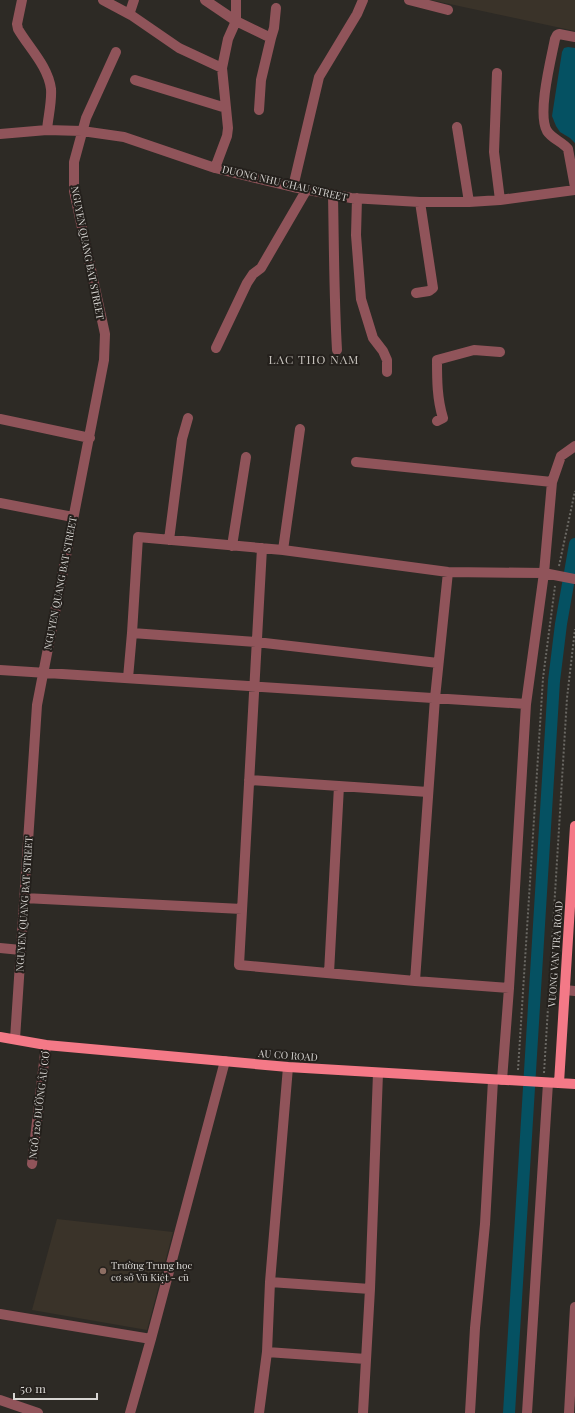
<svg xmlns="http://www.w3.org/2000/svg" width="575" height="1413" viewBox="0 0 575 1413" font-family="'Playfair Display',serif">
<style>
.built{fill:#3a3329}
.water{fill:#055162}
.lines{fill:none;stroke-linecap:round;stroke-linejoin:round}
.canal{stroke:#055162;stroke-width:12}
.path{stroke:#6a6863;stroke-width:2;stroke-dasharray:2 2;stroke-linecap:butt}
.minor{stroke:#90545a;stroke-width:10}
.major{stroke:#f47987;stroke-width:10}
.education-dot{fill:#8d6e63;stroke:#24201c;stroke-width:1.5}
.labels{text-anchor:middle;stroke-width:4;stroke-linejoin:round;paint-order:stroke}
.street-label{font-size:10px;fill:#d8d6d3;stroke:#24201c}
.poi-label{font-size:10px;fill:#d8d6d3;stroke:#24201c;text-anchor:start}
.quarter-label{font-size:12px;letter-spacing:1px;fill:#c6c2bc;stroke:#24201c}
</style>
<rect width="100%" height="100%" fill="#2d2a25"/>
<path class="built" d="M431,0H575V31Z
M57,1219L173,1232L147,1330L32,1310Z"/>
<path class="water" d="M568,47L575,48V143L570,138L560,132L556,126L552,116L562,52L564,48Z"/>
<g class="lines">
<path class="canal" d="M509,1413L554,681L561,624L575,544"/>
<path class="path" d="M559,566L575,491
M518,1070L543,678L555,586
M544,1073L567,698L575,629"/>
<path class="minor" d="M22,0L17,24L18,29C29,48 48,66 51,89C52,102 48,117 47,130
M103,0L131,15
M134,0L130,12L131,15L179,48L222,68L228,128L227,136L215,168
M205,0L236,21L271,38L261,80L259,110
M409,0L448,10
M575,37L559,34L557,35L555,39C551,59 537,114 547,131C552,139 563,142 568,149L575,187
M271,38L274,28L276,8
M222,68L228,39L236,21V0
M497,73L494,152L500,200
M135,80L226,108
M457,127L469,202
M0,134L47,130L82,131L124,137L215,168L293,187L351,198L420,202H469L500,200L575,190
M293,187L319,77L357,14L363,0
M333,195C334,246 334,298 337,350
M357,198L356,235L361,299L373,338L383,351L387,360V372
M416,293L429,291L433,288L420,202
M216,348L247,283L253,274L261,268L307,189
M0,419L90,438
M437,421L443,418C437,399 437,379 437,360L474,350L500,352
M356,462L552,482
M0,503L73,517
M169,540L182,439L188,418
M232,546L246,457
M262,548L239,965L415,981L509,988
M283,550L300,429
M132,633L256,642L438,663
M0,670L526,704
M128,678L132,633L138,537L283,550L448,572L544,573L575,579
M249,780L428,792
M24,898L242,909
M0,948L21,950
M329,973L339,786
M415,981L435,698L448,572
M565,990L575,991
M15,1039L37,705L104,360L105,334L74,191V162L86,118L116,52
M502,1080L509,988L526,704L544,573L552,482L561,456L575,446
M32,1164L46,1045
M270,1282L370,1289
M0,1314L151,1339
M267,1352L366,1359
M0,1400L38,1413
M130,1413L151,1339L225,1061
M259,1413L267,1352L270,1282L288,1067
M363,1413L370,1289L378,1073
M470,1413L475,1328L485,1224L493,1080
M527,1413L548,1083
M569,1413L575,1307"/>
<path class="major" d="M0,1037L46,1045L288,1067L575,1084
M559,1083L575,826"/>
</g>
<circle class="education-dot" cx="103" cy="1271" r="4"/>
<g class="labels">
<g class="street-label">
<text transform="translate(285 183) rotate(13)" y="4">DUONG NHU CHAU STREET</text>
<text transform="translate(88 253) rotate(79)" y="4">NGUYEN QUANG BAT STREET</text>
<text transform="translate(60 583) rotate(-79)" y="4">NGUYEN QUANG BAT STREET</text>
<text transform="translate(24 904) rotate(-86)" y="4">NGUYEN QUANG BAT STREET</text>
<text transform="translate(555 954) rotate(-86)" y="4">VUONG VAN TRA ROAD</text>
<text transform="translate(288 1055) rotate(4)" y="4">AU CO ROAD</text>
<text transform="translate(39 1105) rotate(-83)" y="4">NGÕ 120 ĐƯỜNG ÂU CƠ</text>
</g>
<g class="poi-label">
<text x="111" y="1269">Trường Trung học<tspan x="111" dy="12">cơ sở Vũ Kiệt - cũ</tspan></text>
</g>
<g class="quarter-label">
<text x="314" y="364">LAC THO NAM</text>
</g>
</g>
<path d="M14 1393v6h83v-6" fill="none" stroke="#d8d6d3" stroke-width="2"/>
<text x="20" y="1393" font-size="12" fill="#d8d6d3" stroke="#24201c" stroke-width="3" paint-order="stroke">50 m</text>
</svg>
